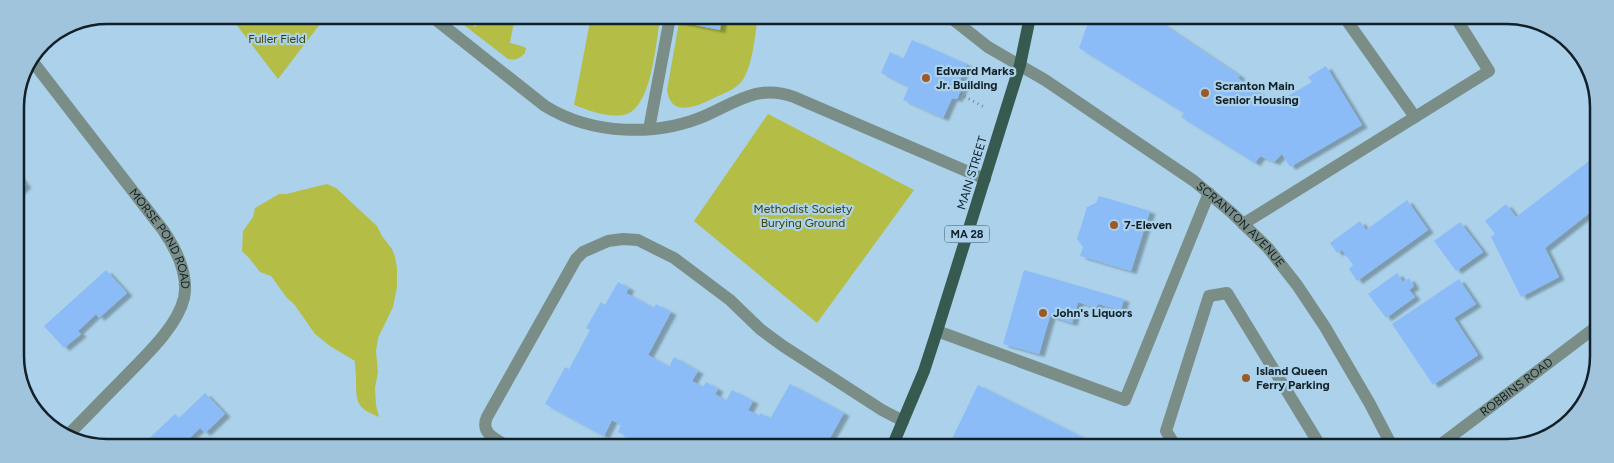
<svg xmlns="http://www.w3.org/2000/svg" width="1614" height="463" viewBox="0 0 1614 463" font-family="Figtree,sans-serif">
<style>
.green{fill:#b4be46}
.building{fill:#8bbcf8;filter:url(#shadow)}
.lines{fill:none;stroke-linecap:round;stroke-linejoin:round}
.path{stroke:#6d8a9c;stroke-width:3;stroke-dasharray:1 4;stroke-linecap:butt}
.minor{stroke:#7a8e87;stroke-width:12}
.major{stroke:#365a50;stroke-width:12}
.poi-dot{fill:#9c5928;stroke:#abd2ea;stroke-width:2}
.labels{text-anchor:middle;stroke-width:4.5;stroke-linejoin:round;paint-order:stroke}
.shield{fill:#abd2ea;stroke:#3f5563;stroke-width:1}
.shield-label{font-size:11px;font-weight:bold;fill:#112029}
.park-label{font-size:12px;fill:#3d4103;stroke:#abd2ea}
.poi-label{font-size:12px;font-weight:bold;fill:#112029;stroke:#abd2ea;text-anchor:start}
.street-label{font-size:12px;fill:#112029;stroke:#abd2ea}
.rim{fill:none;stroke:#112029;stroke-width:2.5}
</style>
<defs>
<filter id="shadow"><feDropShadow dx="5.5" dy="3" stdDeviation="1" flood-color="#0004"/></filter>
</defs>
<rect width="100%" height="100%" fill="#abd2ea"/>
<path class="green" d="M229,15H327L278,79Z
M460,16H464L475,27L486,16H515L510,43L522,46L526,48L525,53C520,58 516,61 508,59L460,22L459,18Z
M591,16H646L660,19C656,42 652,105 627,114C610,119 590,111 574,105Z
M722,16H758C755,34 753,66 742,81C736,89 725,93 716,97C698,106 671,119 667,90L679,22L719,30Z
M768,114L914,190L817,323L694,221Z
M327,184L336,188L377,226L382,236L392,249L395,257L397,268V287L393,307L378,338L376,351L378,372L375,388L376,405L379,417C357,408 356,403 356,381C356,374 355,368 355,361L330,346L315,334L294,304L287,298L271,276L260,272L249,258L242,251L243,231L253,217L255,208L279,194H286Z"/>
<path class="building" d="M651,16H722L720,30Z
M1090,17H1152L1240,76L1238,78L1274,104L1312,82L1308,77L1326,66L1362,125L1290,167L1282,154L1274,162L1260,156L1255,163L1181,117L1184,113L1079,48Z
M912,40L967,64L959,82L964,84L957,99L952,98L943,118L903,100L909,87L881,73L890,52L903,59Z
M1597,155V207L1545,248L1559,277L1521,297L1491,237L1495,234L1485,221L1506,204L1516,217Z
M16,172L26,185L16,194Z
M1099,196L1150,211L1131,271L1080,256L1083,247L1077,239L1087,207L1096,203Z
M1407,200L1428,230L1357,281L1349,269L1353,265L1342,250L1337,253L1330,243L1360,221L1366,230Z
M1460,222L1483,252L1456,271L1434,241Z
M106,270L127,293L99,318L96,314L78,331L81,334L64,348L44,326Z
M1024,270L1124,299L1121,310L1098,304L1096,308L1078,302L1072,323L1050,316L1039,354L1003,344Z
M1397,273L1403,282L1409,278L1414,286L1409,290L1415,297L1386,318L1368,294Z
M1459,279L1476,304L1454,318L1478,355L1433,385L1392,324Z
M618,282L629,288L626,293L654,308L656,304L671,312L648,355L669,367L674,357L698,371L692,381L703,387L706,382L718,389L715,394L726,401L732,390L753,401L748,410L759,416L761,413L770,419L790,384L844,413L826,445L821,441L818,446H643L618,432L621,425L612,420L604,436L545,404L565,367L569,369L590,330L586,328L601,302L605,305Z
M978,385L1088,440L1084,447H948Z
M205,393L225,414L205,433L200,428L182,445H142L175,414L179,418Z"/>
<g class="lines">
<path class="path" d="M960,94L984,107"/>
<g class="minor">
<path d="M439,16L435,19L545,106C592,135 657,137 707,115C738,101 759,84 794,97L985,179"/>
<path id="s1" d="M950,17L988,47L1045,80L1194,181L1232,213L1268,248L1297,285L1325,327L1370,404L1393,448"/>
<path d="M1345,18L1415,117"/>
<path id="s2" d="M33,62L163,230C176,249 189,274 184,298C177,328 142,359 122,380C104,398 86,417 68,435"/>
<path d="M649,129L669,23"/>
<path d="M1243,224L1489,71L1456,18"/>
<path d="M937,331L1125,400L1209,193"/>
<path d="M507,446C495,439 480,433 487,417L576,259L583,252L608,241L623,239L638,240L674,258L730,300L760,329L783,346L882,410L903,421"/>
<path d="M1176,447L1166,431L1209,296L1227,293L1321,447"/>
<path id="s3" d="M1436,448L1596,327"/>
</g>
<path class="major" d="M892,447L924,371L937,331L1020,65L1030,17"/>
</g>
<g class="poi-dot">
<circle cx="926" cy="78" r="5"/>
<circle cx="1205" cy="93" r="5"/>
<circle cx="1114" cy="225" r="5"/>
<circle cx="1043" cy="313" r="5"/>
<circle cx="1246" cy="378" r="5"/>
</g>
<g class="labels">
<rect class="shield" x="944.5" y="225.5" width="45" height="17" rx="4"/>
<g class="shield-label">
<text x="967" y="238">MA 28</text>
</g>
<g class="park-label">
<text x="277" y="43">Fuller Field</text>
<text x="803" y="213">Methodist Society<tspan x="803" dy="14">Burying Ground</tspan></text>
</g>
<g class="poi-label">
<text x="936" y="75">Edward Marks<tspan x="936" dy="14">Jr. Building</tspan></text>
<text x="1215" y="90">Scranton Main<tspan x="1215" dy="14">Senior Housing</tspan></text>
<text x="1124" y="229">7-Eleven</text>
<text x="1053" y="317">John's Liquors</text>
<text x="1256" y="375">Island Queen<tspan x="1256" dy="14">Ferry Parking</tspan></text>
</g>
<g class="street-label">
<text transform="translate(972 173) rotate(-73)" y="4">MAIN STREET</text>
<text dy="4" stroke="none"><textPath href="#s1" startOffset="358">SCRANTON AVENUE</textPath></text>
<text dy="4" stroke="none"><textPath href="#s2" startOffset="219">MORSE POND ROAD</textPath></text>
<text dy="4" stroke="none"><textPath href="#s3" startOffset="101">ROBBINS ROAD</textPath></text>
</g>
</g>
<path d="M0 0H1614V463H0ZM107 24H1507A83 83 0 0 1 1590 107V356A83 83 0 0 1 1507 439H107A83 83 0 0 1 24 356V107A83 83 0 0 1 107 24Z" fill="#9fc4db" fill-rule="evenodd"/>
<path class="rim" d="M107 24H1507A83 83 0 0 1 1590 107V356A83 83 0 0 1 1507 439H107A83 83 0 0 1 24 356V107A83 83 0 0 1 107 24Z"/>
</svg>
